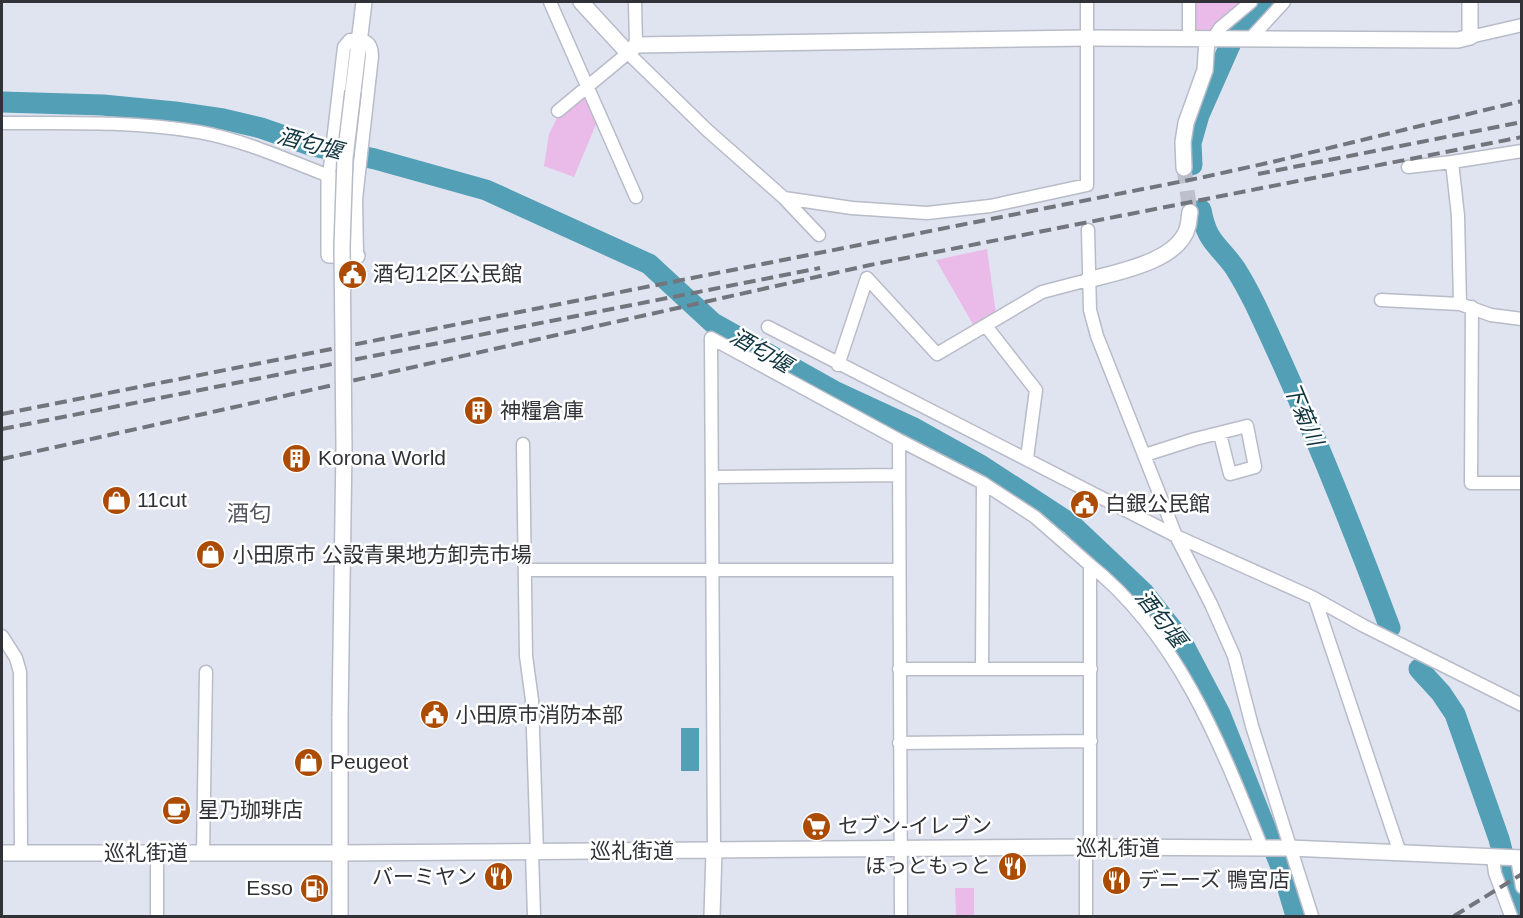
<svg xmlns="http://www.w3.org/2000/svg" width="1523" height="918" viewBox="0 0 1523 918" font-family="Arial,'Noto Sans JP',sans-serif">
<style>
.green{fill:#eabae8}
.water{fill:#539fb6}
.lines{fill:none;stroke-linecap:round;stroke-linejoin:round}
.river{stroke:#539fb6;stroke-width:21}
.tertiary-tunnel{stroke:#bdc0cc;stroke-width:15;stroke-dasharray:15 8;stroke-linecap:butt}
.minor-casing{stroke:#b8bbc8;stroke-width:15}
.tertiary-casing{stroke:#b8bbc8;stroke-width:18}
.minor{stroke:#fff;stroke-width:12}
.tertiary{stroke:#fff;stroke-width:15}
.rail{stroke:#73757d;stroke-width:4;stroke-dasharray:12 6;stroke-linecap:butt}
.tertiary-bridge-casing{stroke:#b8bbc8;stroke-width:18;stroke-linecap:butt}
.tertiary-bridge{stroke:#fff;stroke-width:15}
.labels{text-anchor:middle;stroke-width:5;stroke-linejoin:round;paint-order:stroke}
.poi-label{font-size:21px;fill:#313237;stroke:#fff;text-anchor:start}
.street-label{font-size:21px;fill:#313237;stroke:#fff}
.water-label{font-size:22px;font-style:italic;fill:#0f343f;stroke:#fff}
.neighbourhood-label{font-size:22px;fill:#52555f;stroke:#fff}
</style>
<rect width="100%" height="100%" fill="#e0e4f1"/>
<path class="green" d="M1196,2H1242L1207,35L1196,34Z
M592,87L602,110L574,177L544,166L549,134L559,114Z
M987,249L996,314L974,326L936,260Z
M955,888H974V916H956Z"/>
<path class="water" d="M681,728H699V771H681Z"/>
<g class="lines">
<path class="river" d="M2,102L103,105L175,112L223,119L261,128L313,146L375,159L486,190L649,264L713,323L834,391L912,427L982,466L1071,524L1144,593L1181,640L1220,714L1283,872L1296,916
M1192,165L1191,143L1199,115L1230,45L1238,29L1266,2
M1201,210C1207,243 1218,244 1235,268C1242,279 1249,292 1255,304C1305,409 1349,518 1390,628
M1419,669L1441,693L1455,714L1499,839L1519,916"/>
<path class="tertiary-tunnel" d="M1184,168L1190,212"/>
<defs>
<path id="minor" d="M550,2L636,197
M635,2L636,45
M1470,37L1522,25
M1189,39V2
M1213,39L1220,28L1251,2
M1249,40L1284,2
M558,111L628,53L707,130L784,198L819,235
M2,123C67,123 134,121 199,132C244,140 287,160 329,176L344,47L350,40C364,39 372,41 372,56L356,199L357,256
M1522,151L1452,162L1458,216L1460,304L1491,315L1522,319
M1408,167L1452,162
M784,198L852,208L927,213L990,206L1087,185V2
M1088,230L1090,310L1097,336L1176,536L1211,604L1234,656L1252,726L1312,916
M1381,300L1460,304
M1472,307L1471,483H1522
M986,326L1036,390L1027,458
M768,327L1176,536L1312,597L1364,626L1522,705
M838,365L867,278L937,354L1042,292L1088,280
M899,440L901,916
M523,444L526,656L532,700L537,852
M1145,455L1195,439L1247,426L1255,467L1230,474L1220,434
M712,477L899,475
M1090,565C1179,636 1221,746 1262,848
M525,570H899
M1315,599L1400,853
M2,636L16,658L20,672L21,853
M899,669H1091
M982,669L983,483
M899,743L1091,741
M1086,847V916
M714,851L711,338L899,440L983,483L1035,517L1090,565V848
M532,852L534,916
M157,853V916
M203,853L206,672
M1493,858L1495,873L1511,916
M1517,858L1522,887"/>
<path id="tertiary" d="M581,2L628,53L636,45L1087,38L1458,40L1470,37V2
M353,91L364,2
M1184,168L1183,142L1186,123L1205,70L1207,39
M329,176V255L357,256
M1088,280C1118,272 1180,261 1188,226C1189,222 1189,217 1190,212
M2,853H339L1086,847L1289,848L1522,858
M340,916V717
M712,916L714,851"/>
</defs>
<use href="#minor" class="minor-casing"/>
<use href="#tertiary" class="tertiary-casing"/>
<use href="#minor" class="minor"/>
<use href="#tertiary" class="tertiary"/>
<path class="rail" d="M1258,174L1522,122
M2,414L1204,177L1272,162L1522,101
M2,429L820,268
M2,459L870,265L1522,137
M1454,916L1522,874"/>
<defs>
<path id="tertiary-bridge" d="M340,717L344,448L342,246L345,158L353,91"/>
</defs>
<use href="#tertiary-bridge" class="tertiary-bridge-casing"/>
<use href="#tertiary-bridge" class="tertiary-bridge"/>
</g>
<defs>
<symbol id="civic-disc" viewBox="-11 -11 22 22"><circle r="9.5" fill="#ac4b04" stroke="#fff"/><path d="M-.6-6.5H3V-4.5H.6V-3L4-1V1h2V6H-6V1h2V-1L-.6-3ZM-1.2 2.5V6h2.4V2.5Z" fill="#fff"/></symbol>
<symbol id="building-disc" viewBox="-11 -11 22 22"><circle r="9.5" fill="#ac4b04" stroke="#fff"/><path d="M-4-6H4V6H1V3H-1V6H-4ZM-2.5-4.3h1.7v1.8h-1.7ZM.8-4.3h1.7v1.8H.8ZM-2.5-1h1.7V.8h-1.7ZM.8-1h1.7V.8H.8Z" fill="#fff"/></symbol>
<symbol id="shop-disc" viewBox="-11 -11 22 22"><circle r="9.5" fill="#ac4b04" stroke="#fff"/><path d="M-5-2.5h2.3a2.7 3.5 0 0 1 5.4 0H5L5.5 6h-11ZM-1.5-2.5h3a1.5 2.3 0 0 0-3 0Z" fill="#fff"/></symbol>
<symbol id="cafe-disc" viewBox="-11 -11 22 22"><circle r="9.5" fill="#ac4b04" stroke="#fff"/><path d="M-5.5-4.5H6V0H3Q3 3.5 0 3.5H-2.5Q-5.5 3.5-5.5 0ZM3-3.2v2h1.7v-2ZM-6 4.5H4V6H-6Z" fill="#fff"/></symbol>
<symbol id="supermarket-disc" viewBox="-11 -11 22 22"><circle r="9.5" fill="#ac4b04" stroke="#fff"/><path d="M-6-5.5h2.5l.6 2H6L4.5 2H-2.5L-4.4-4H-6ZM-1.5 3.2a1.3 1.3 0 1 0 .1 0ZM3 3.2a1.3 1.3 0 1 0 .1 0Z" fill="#fff"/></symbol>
<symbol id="restaurant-disc" viewBox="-11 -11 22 22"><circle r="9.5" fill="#ac4b04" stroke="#fff"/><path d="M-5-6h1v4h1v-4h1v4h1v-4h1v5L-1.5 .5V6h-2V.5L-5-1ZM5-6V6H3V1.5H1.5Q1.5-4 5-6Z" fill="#fff"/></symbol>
<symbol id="fuel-disc" viewBox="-11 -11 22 22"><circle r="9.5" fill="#ac4b04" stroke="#fff"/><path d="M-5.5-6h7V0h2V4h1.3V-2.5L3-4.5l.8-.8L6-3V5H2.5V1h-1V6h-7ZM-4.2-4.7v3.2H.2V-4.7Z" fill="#fff"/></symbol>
</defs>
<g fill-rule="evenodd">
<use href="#civic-disc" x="336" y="258" width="33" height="33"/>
<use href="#building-disc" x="462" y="394" width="33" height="33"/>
<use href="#building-disc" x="280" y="442" width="33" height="33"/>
<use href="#shop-disc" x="100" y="484" width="33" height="33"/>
<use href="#civic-disc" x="1068" y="488" width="33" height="33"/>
<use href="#shop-disc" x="194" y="538" width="33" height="33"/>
<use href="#civic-disc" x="418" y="698" width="33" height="33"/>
<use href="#shop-disc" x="292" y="746" width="33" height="33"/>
<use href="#cafe-disc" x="160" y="794" width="33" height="33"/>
<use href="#supermarket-disc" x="800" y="810" width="33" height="33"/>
<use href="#restaurant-disc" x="996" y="850" width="33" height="33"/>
<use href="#restaurant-disc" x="482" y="860" width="33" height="33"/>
<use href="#restaurant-disc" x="1100" y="864" width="33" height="33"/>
<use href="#fuel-disc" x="298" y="872" width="33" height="33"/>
</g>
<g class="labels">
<g class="poi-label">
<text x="373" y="281">酒匂12区公民館</text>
<text x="500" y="418">神糧倉庫</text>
<text x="318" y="465">Korona World</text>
<text x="137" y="507">11cut</text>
<text x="1105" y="511">白銀公民館</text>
<text x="232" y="562">小田原市 公設青果地方卸売市場</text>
<text x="455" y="722">小田原市消防本部</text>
<text x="330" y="769">Peugeot</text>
<text x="198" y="817">星乃珈琲店</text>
<text x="838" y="833">セブン-イレブン</text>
<text x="991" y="873" text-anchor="end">ほっともっと</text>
<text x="477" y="884" text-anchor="end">バーミヤン</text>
<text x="1138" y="887">デニーズ 鴨宮店</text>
<text x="293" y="895" text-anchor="end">Esso</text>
</g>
<g class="street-label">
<text x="1118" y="855">巡礼街道</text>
<text x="632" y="858">巡礼街道</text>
<text x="146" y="860">巡礼街道</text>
</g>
<g class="water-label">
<text transform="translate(310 143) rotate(15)" y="8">酒匂堰</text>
<text transform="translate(761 350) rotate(30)" y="8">酒匂堰</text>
<text transform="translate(1304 414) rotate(67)" y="8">下菊川</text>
<text transform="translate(1161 618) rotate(52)" y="8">酒匂堰</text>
</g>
<g class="neighbourhood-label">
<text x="249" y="521">酒匂</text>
</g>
</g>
<rect width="1523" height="918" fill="none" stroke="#313237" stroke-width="6"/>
</svg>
